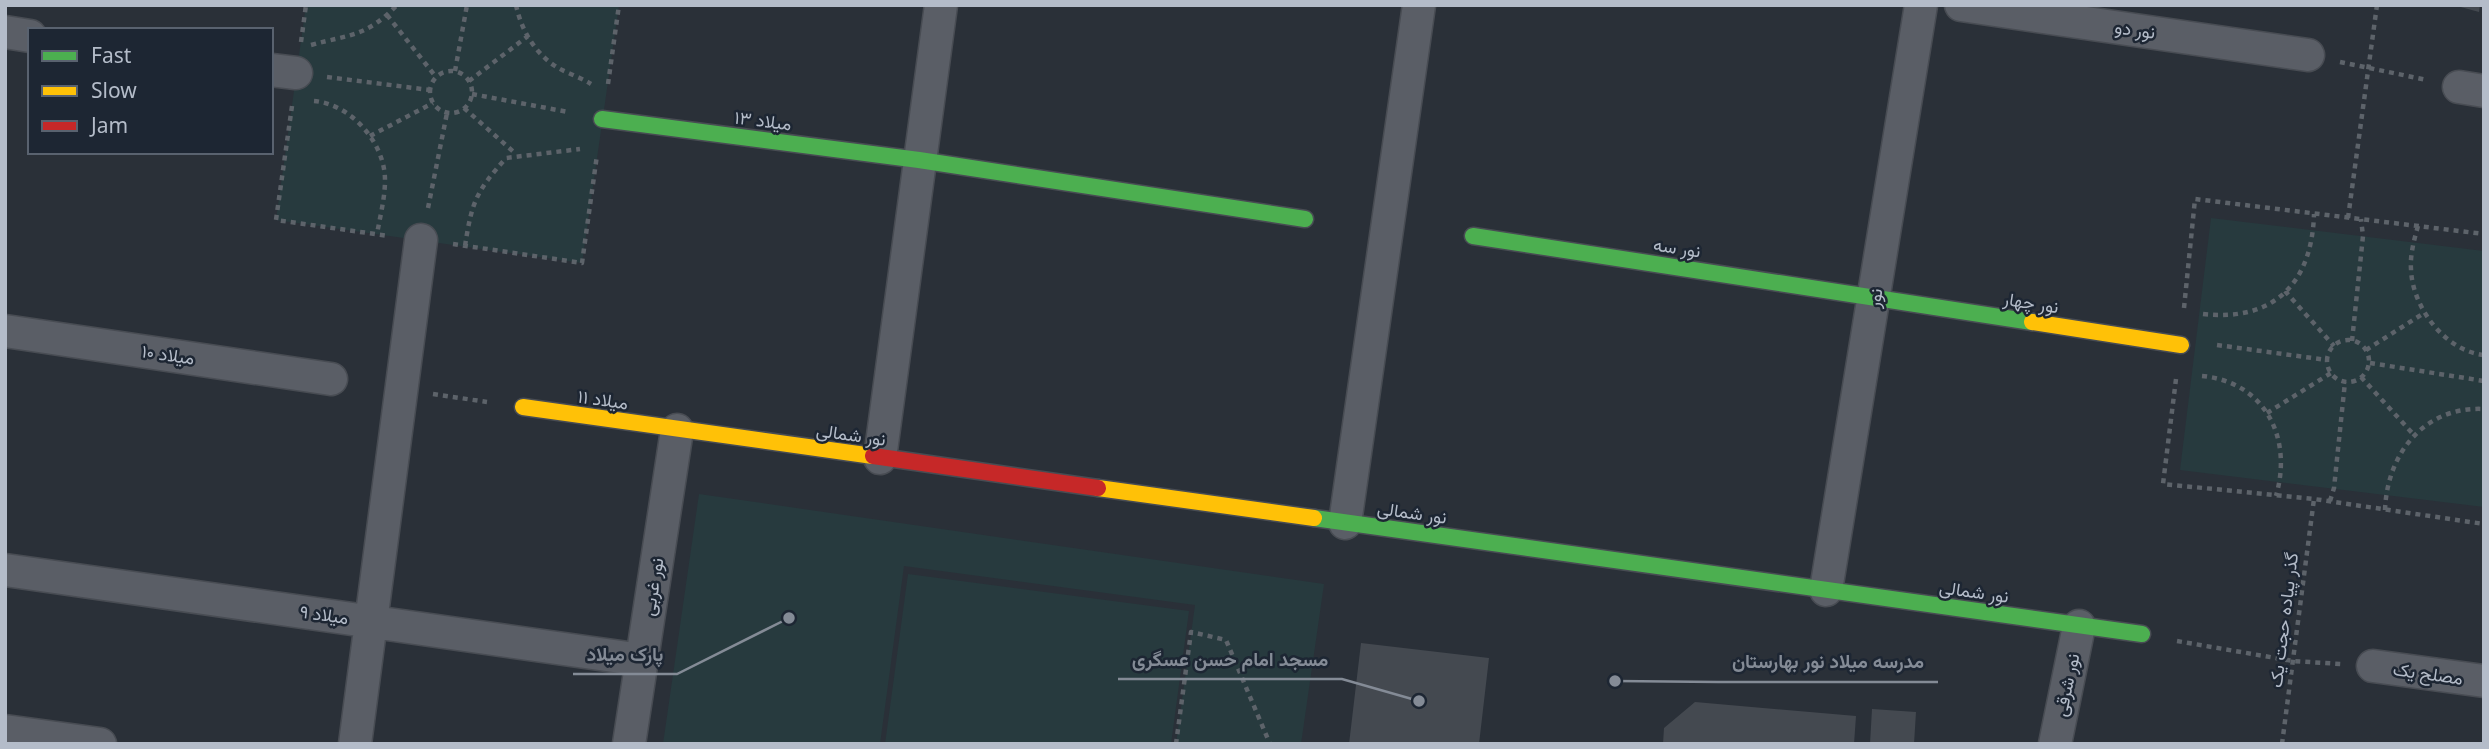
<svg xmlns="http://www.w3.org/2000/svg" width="2489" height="749" viewBox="0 0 2489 749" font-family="'Noto Sans',Vazirmatn,sans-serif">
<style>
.green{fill:#273a3e}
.building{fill:#444950}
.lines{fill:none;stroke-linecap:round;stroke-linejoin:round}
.street-casing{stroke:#484c53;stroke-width:35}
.fast-casing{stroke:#484c53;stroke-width:19}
.slow-casing{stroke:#484c53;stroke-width:19}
.jam-casing{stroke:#484c53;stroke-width:19}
.path{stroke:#5d636a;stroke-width:4.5;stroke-dasharray:5 5;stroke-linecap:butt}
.street{stroke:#5a5e66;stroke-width:32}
.fast{stroke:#4caf50;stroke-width:16}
.slow{stroke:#ffc107;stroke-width:16}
.jam{stroke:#c62828;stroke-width:16}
.labels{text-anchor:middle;stroke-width:5;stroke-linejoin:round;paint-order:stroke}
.street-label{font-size:18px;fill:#b4bcc9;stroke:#1d2633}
.leader{fill:none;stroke:#848b96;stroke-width:2.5}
.callout-dot{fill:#848b96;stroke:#1d2633;stroke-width:2.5}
.callout-label{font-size:19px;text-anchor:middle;font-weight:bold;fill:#848b96;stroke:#1d2633;stroke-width:5;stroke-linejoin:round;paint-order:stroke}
</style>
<rect width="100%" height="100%" fill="#2a3038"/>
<path class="green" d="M306,5H619L582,263L276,220Z
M2211,218L2484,251V507L2180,470Z
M699,494L1324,584L1301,744H1176L1195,605L904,566L880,744H663Z
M908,574L1189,611L1171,744H885Z"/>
<path class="building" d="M2457,5H2480L2479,12L2457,6Z
M1361,643L1489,658L1479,744H1349Z
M1695,702L1856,716L1854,744H1663L1664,728Z
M1872,709L1916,712L1914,744H1870Z"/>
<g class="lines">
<defs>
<path id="street" d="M1961,5L2308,55
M5,32L30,36
M271,70L296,73
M2459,87L2484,91
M5,331L331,379
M880,458L941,5
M1345,523L1419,5
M5,570L642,660
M1826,590L1921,5
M2373,666L2484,681
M5,731L100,744
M355,744L421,240
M629,744L677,430
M2055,744L2079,626"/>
<path id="fast" d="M602,119L919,160L1305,219
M1473,236L2032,322
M1314,518L2142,634"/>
<path id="slow" d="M2032,322L2181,345
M523,407L873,456
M1098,488L1314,518"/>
<path id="jam" d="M873,456L1098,488"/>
</defs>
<use href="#street" class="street-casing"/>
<use href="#fast" class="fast-casing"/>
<use href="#slow" class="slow-casing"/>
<use href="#jam" class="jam-casing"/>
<path class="path" d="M516,5C521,29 534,52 555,66C566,73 580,77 591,84
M387,15L436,77
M301,42L306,5
M311,45C351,34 366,37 397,5
M2340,62L2427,80
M455,71L467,5
M430 92a21 21 0 1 1 42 0a21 21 0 1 1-42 0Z
M327,77L430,90
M469,81L528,36
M608,84L619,5
M472,94L568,112
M314,101C351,104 385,143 385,180C385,198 380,217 377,234
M292,106L276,220L389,236
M464,108L516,154
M370,136L433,103
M428,208L447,113
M2348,218L2377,5
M2418,226C2414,240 2410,255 2411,269C2412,307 2445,351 2484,355
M453,244L582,263L597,155
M465,246C472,201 476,192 506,158L580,149
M2285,291L2334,346
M2184,308L2195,199L2484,234
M2203,314C2274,322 2312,283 2314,214
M2327 361a21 21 0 1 1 42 0a21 21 0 1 1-42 0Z
M2352,341L2363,236L2361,219
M2217,345L2327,360
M2366,350L2424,313
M2370,363L2484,381
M2202,376C2265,382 2293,438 2276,496
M2361,377L2414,435
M2176,379L2163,484L2314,499L2484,524
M433,394L487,402
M2267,413L2331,373
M2330,501L2334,488L2345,382
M2385,510C2387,454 2424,406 2484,409
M2177,641L2293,661L2341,664
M1176,744L1191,632L1226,640L1270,744
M2282,744L2314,499"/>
<use href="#street" class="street"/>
<use href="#fast" class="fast"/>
<use href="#slow" class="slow"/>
<use href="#jam" class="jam"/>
</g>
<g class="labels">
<g class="street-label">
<text transform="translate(2135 30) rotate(8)" y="6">نور دو</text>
<text transform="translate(763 121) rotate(7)" y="6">میلاد ۱۳</text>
<text transform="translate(1677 248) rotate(9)" y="6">نور سه</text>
<text transform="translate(1875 298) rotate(-81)" y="6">نور</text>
<text transform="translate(2031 303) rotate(9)" y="6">نور چهار</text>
<text transform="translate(168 355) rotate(8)" y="6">میلاد ۱۰</text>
<text transform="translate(603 400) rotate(8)" y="6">میلاد ۱۱</text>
<text transform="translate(851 435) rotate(8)" y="6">نور شمالی</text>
<text transform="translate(1412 513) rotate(8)" y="6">نور شمالی</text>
<text transform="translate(653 587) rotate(-81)" y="6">نور غربی</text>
<text transform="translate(1974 592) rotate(8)" y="6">نور شمالی</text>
<text transform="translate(324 615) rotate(8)" y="6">میلاد ۹</text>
<text transform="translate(2284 620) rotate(-83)" y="6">گذر پیاده حجت یک</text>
<text transform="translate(2428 674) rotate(8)" y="6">مصلح یک</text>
<text transform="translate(2067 685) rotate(-78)" y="6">نور شرقی</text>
</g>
</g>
<path class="leader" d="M789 618L677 674H573M1419 701L1342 679H1118M1615 681L1718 682H1938"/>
<g class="callout-dot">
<circle cx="789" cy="618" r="7"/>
<circle cx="1419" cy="701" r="7"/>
<circle cx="1615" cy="681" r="7"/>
</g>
<g class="callout-label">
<text x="625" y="661">پارک میلاد</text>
<text x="1230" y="666">مسجد امام حسن عسگری</text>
<text x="1828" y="668">مدرسه میلاد نور بهارستان</text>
</g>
<rect width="2489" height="749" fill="none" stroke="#b4bcc9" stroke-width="14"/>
<rect x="28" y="28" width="245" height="126" fill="#1d2633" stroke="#59626f" stroke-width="2"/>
<rect x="42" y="51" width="35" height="10" fill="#4caf50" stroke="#59626f" stroke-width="2"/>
<text x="91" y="63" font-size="21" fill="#b4bcc9">Fast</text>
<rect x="42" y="86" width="35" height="10" fill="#ffc107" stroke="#59626f" stroke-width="2"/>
<text x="91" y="98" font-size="21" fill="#b4bcc9">Slow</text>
<rect x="42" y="121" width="35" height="10" fill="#c62828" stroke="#59626f" stroke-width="2"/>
<text x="91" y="133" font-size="21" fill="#b4bcc9">Jam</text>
</svg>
